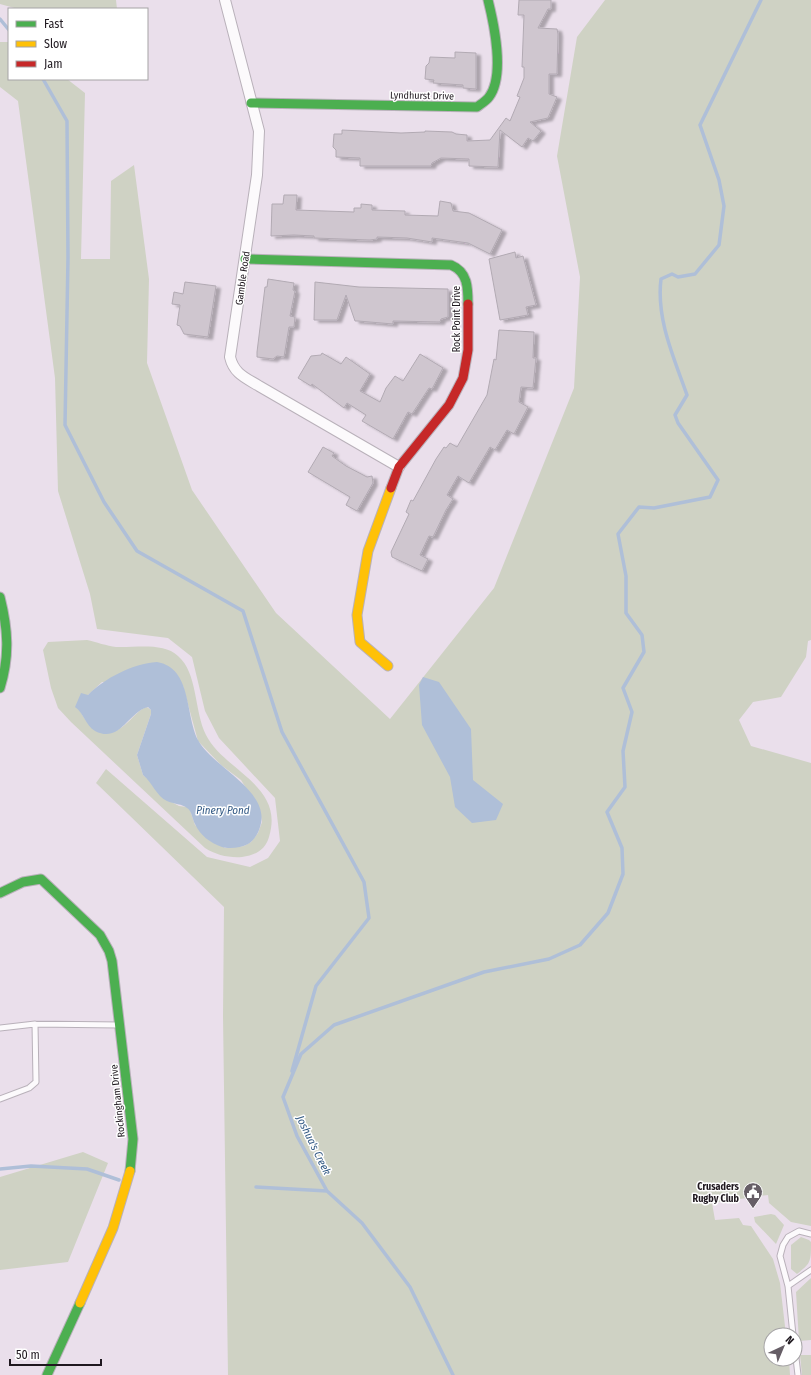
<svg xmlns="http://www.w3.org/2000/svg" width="811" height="1375" viewBox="0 0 811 1375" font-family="'Fira Sans Condensed',sans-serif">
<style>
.green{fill:#cfd2c4;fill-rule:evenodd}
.water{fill:#afbfd8}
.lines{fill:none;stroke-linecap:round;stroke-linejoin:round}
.stream{stroke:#afbfd8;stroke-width:3.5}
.building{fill:#cfc6cf;stroke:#b2aab3;filter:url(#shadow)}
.lane-casing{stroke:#b9b1ba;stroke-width:7}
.street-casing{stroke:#b9b1ba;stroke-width:12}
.fast-casing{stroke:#b9b1ba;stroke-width:11}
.slow-casing{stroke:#b9b1ba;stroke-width:11}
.jam-casing{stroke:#b9b1ba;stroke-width:11}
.lane{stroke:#fcfafc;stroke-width:5}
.street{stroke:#fcfafc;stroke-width:10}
.fast{stroke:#4caf50;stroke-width:9}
.slow{stroke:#ffc107;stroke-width:9}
.jam{stroke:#c62828;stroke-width:9}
.labels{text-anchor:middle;stroke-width:3;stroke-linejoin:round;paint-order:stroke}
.street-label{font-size:10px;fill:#1f181f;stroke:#fff}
.poi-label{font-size:10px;font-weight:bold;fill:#1f181f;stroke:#fff;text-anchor:end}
.water-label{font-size:11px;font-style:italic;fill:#325984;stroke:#fff}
</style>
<defs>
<filter id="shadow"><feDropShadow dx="4.5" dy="2.5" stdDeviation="1" flood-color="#0004"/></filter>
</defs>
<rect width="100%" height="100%" fill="#eadfeb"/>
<path class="green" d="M0,0H116L117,9H18L0,4Z
M605,0H811V640L808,641L806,657L781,697L753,702L739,720L751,746L811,763V1226L791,1222L769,1203L768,1195L712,1203L715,1220L739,1218L743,1225L751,1226L773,1259L780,1283L786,1335H771V1359H789L790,1375H228L223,1016L224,907L96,783L106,769L207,857L250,867L268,858L280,841L275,798L219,738L205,711L192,657L168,638L97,629L90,594L58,491L55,378L18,101L0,87V42H9V79H67L85,93L81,259H110L111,181L134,165L149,279L147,363L192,490L276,613L390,719L494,588L574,388L580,277L557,156L577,37Z
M87,640C96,642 107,646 116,647C135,648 163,642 178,656C198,673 194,711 206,735C224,771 285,785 269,837C265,850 256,855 242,857C229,858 216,855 205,848L71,722L58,708L51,688L43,650L48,642ZM102,682L183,686L198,741L221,765L241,780L260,810L262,822L258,833L251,842L244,846L225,848L195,825L190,810L187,807L179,806L162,797L148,779L143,775L137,755L151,714V710L147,707C139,709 134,717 128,722C106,743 91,732 79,709L88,695Z
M83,1152L108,1163L68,1262L0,1270V1177Z
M771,1214L775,1215L784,1225L776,1244L755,1222L754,1217Z
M801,1237L809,1240L811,1242C811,1262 811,1263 797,1274L791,1269V1245Z
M811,1278V1340L799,1341L796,1292Z
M800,1355H811V1375H802Z"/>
<path class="water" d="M157,662C192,668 185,714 198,740C212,767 272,791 260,827C258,834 254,840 248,844C241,848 229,849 222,847C210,843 200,835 195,824C192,819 192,811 187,808C183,804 173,804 167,801C157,797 152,782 143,775L137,755L151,714V710L148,707C128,712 120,744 95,731C85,725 84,713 75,707L81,693L88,695C105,678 132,664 157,662Z
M423,677L439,682L471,729L473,780L503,804L496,820L472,823L455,807L450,777L422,725L419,685Z"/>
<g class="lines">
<path class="stream" d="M0,19L9,30
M43,79L67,121L68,258L65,425L104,502L137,551L243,611L282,732L364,882L369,918L316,986L292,1071
M0,1169L31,1166L87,1169L119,1180
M256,1187L327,1191
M453,1375L410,1287L362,1223L327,1191L297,1136L283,1097L301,1054L334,1025L484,972L549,959L580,945L608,913L623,874L622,848L607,812L625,787L623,751L632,712L623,688L644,652L642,635L626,613V576L618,534L639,507L654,508L710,497L718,480L678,423L675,415L687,395C674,358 656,319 661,279L672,274L678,277L695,274L719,245L724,206L719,180L700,125L761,0"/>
</g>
<path class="building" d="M519,0H551V9H548L538,28L557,29L558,34L557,74H549V94L557,97L548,118L530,122L541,131L533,141L528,138L522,147L500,130L498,167L469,166V159L441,158L432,163L431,166H360V158L336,157V150L333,147L334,134H342V130L401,133L425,132V131L452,132L456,134L467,135V141L490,140L506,118L510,121L520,97L517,96L524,78V67H522L524,15H518Z
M455,52L476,53V89L463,88V85L433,83L434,80L425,79L426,66L429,63L430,57L455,58Z
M284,195H297L296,210L354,212V208H361V204L372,205V210L405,211V215L438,216L440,201L451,203L453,211L469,213L502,230L490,254L468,243L432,238V242L407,238L377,237V239L370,240L314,238V236L294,235L271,236L272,204H283Z
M515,252L516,258L523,256L536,305L526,307L528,315L500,320L489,259Z
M268,279L294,283L293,290L295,291L290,316L295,317L294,327H289L284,357L277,356L273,359L257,357V352L265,287H267Z
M185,282L216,286L208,337L184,334L180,326L177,325L180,305L172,304L174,292L183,294Z
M315,282L359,287L448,289V317L441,319L440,322L393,321V324L358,321H355L346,295L337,320H314Z
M499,330L534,332L533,358H536L533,388L521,387L519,402L528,407L514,434L507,430L495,450L490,447L469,483L458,476L447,495L453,499L446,510L433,537L429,536L420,555L428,559L422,571L392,557L391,552L409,514L406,512L411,500L413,501L436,459L444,447L446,448L450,443L457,447L487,395L494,359L496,360Z
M322,353L341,364L346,357L370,374L360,391L380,402L386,388L395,376L403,381L420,354L443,368L432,389L429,388L412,414L408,412L393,439L362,421L366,415L347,403L344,408L312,384L311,386L298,378L311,356L321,355Z
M323,447L334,453L332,456L346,466L367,477L372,476L373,483L357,511L346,505L350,497L308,472Z"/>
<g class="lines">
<defs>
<path id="lane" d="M0,1028L35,1024L119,1025
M0,1099L29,1088L36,1082L35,1024
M788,1286L811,1270
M793,1335L788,1286L780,1256L783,1245L788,1237L799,1231L811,1234
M795,1350L798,1375"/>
<path id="street" d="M225,0L259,131L257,175L230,357C234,374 246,378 259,386L399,467"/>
<path id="fast" d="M251,103L477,107C481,104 486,101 489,97C505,76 494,24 488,0
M245,259L451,265C468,272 468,288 468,304
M0,597C8,629 10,656 0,688
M0,893L23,882L41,879L100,935L109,951L112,961L133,1139L130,1171
M47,1375L80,1303"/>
<path id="slow" d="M388,666L360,642L357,615L368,551L391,488
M80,1303L113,1228L130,1171"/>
<path id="jam" d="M391,488L399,467L449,405L463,378L468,350V304"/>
</defs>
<use href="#lane" class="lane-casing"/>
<use href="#street" class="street-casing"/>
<use href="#fast" class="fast-casing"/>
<use href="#slow" class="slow-casing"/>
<use href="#jam" class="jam-casing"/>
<use href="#lane" class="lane"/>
<use href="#street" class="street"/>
<use href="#fast" class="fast"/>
<use href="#slow" class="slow"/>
<use href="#jam" class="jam"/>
</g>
<defs>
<symbol id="civic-pin" viewBox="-11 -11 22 30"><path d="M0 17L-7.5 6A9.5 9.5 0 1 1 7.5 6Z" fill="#665e66" stroke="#fff"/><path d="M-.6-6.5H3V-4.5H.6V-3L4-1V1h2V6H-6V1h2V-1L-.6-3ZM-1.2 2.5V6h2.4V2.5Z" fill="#fff"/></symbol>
</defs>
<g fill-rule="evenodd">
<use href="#civic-pin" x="742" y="1181" width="22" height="30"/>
</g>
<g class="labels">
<g class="street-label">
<text transform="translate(422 95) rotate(1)" y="4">Lyndhurst Drive</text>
<text transform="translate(242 278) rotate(-82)" y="4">Gamble Road</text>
<text transform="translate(456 319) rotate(-90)" y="4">Rock Point Drive</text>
<text transform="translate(117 1101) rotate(-96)" y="4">Rockingham Drive</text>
</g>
<g class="poi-label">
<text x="739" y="1190">Crusaders<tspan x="739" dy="12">Rugby Club</tspan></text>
</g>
<g class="water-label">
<text x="223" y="814">Pinery Pond</text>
<text transform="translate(314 1145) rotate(64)" y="4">Joshua's Creek</text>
</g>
</g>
<rect x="8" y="8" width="140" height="72" fill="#ffffff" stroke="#a5a3a5"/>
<rect x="16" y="21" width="20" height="6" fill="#4caf50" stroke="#a5a3a5"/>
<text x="44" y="28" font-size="12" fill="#1f181f">Fast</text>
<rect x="16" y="41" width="20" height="6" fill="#ffc107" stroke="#a5a3a5"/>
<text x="44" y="48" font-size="12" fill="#1f181f">Slow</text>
<rect x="16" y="61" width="20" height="6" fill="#c62828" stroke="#a5a3a5"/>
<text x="44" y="68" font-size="12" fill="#1f181f">Jam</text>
<g transform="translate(783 1347) rotate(44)"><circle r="19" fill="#ffffff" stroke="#a5a3a5"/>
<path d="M0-3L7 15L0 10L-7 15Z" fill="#665e66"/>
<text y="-6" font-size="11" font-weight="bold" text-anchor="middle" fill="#1f181f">N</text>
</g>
<path d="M10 1359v6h91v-6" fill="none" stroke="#1f181f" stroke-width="2"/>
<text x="16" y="1359" font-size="12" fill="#1f181f" stroke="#ffffff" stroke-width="3" paint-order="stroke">50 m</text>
</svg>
